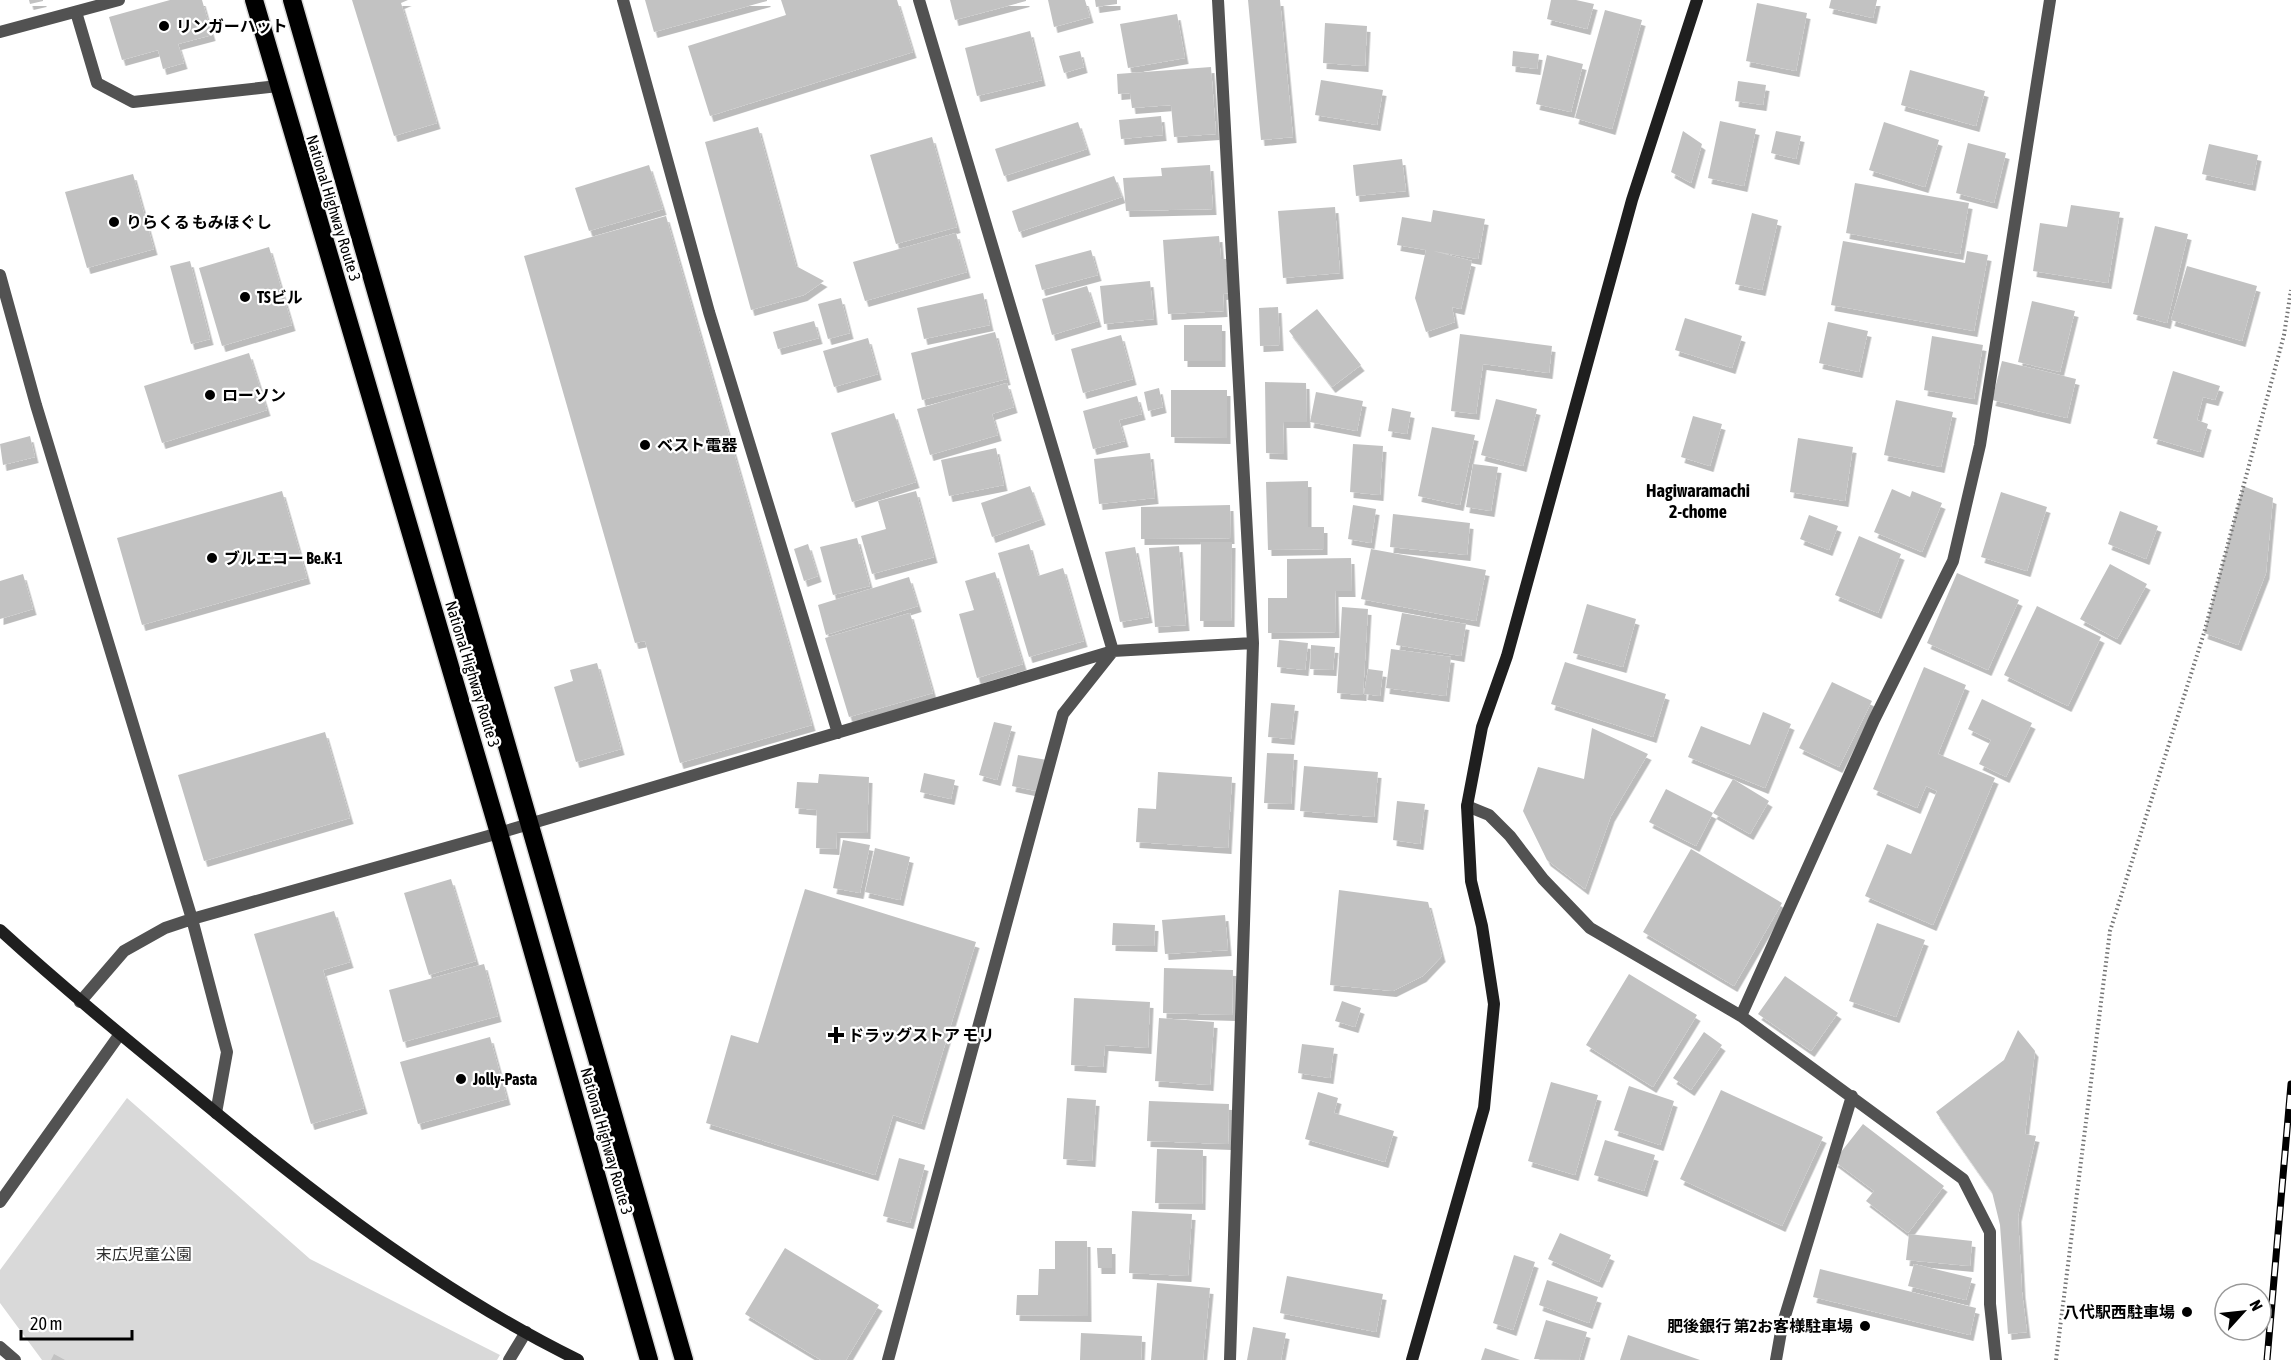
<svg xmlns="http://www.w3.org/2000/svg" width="2291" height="1360" viewBox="0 0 2291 1360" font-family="'Asap Condensed','Noto Sans JP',sans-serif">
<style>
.green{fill:#d9d9d9}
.building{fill:#c2c2c2;filter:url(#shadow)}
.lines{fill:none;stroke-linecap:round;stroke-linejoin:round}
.highway-casing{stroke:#dbdbdb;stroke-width:21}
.path{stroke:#747474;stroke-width:4;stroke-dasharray:1.5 3;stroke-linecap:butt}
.lane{stroke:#525252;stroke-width:12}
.street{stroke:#525252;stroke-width:12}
.secondary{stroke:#1f1f1f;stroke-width:12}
.highway{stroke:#000;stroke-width:18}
.rail-casing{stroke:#000;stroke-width:7}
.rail{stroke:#fff;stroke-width:4.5;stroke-dasharray:14;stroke-linecap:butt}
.poi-dot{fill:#000;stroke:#fff;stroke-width:2}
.labels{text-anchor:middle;stroke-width:4.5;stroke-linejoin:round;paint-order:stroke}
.poi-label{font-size:16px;font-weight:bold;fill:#000;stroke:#fff;text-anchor:start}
.street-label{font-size:16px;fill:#000;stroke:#fff}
.park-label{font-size:16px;fill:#303030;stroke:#fff}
.neighbourhood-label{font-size:18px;font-weight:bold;fill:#000;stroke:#fff}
</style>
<defs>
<filter id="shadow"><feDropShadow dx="3.5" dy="6" stdDeviation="0" flood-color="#0004"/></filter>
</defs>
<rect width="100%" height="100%" fill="#fff"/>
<path class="green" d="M127,1098L310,1259L500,1355L497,1360H42L0,1303V1270Z"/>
<path class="building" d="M29,0H43V1L30,4Z
M170,0H202L212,35L178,44L184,63L163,69L158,50L122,60L109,17Z
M352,0H408L401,3L437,123L394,136Z
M645,0H767V1L654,32Z
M781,0H897L913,52L710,116L688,46L786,15Z
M950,0H1026V1L955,20Z
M1048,0H1085L1090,17L1054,27Z
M1095,0H1117V4L1096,7Z
M1248,0H1280L1293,137L1261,140Z
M1551,0H1576L1594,4L1587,29L1547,19Z
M1831,0H1877L1873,18L1829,8Z
M1757,3L1807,13L1796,71L1746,61Z
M1605,10L1642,20L1612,129L1575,118Z
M1177,14L1185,58L1128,68L1120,24Z
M1325,23L1367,26L1365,66L1323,63Z
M1030,31L1042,80L977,96L965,48Z
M1080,51L1084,67L1064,73L1059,56Z
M1513,51L1539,54L1537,69L1512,66Z
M1547,55L1583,64L1571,112L1536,104Z
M1211,67L1216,134L1174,137L1171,105L1132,108L1130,93L1118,94L1117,74Z
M1910,70L1985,91L1976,126L1901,105Z
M1321,80L1383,90L1377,125L1315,115Z
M1738,81L1766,85L1763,105L1735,101Z
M1161,116L1163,135L1121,139L1119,120Z
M1720,121L1756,129L1744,186L1708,178Z
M1078,122L1087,149L1004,176L995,149Z
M1884,122L1939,140L1925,187L1869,170Z
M758,127L796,266L824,281L804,295L751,310L705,142Z
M1683,131L1702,144L1691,183L1671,172Z
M1776,131L1801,136L1796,159L1771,153Z
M932,137L957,227L896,244L870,155Z
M1968,143L2006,153L1994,203L1956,193Z
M2209,144L2258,155L2252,185L2202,174Z
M1402,159L1406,191L1356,196L1353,165Z
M649,165L663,209L589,231L575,188Z
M1210,165L1213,209L1126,211L1123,178L1162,176L1161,168Z
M133,174L154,249L87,268L65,192Z
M1114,176L1122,197L1019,232L1012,211Z
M1855,183L1969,203L1960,254L1846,233Z
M2071,205L2120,212L2108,283L2033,271L2040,223L2067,227Z
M1335,207L1340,273L1283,278L1278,211Z
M1433,210L1485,219L1478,259L1433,251L1472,261L1461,309L1452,307L1455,322L1426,332L1415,298L1426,250L1397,245L1402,217L1431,222Z
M1752,213L1778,220L1762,290L1735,284Z
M666,216L812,725L680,763L645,641L635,643L524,256Z
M2155,226L2188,234L2167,323L2133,314Z
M956,233L967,272L865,301L853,262Z
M1219,236L1221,259H1226L1229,293L1223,294L1224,311L1168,314L1163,240Z
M1843,241L1965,263L1967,251L1988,255L1974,331L1831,305Z
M269,247L292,325L222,346L199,268Z
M1091,250L1098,275L1042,290L1035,265Z
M190,261L210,339L191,344L170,266Z
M2187,266L2257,286L2242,341L2171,320Z
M1150,281L1154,319L1104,324L1100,286Z
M1087,286L1098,321L1052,335L1042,299Z
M983,293L990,325L924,339L917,308Z
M841,298L850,333L828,339L818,304Z
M2032,301L2075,311L2060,372L2018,362Z
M1278,307L1280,345L1260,346L1259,308Z
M1317,309L1361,365L1332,387L1289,331Z
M1685,318L1742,336L1732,368L1675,350Z
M814,321L819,338L778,349L773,332Z
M1828,322L1868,331L1859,372L1819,363Z
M1184,325H1222V361H1184Z
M995,332L1007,379L922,400L911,353Z
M1460,334L1552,346L1549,373L1483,364L1476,414L1451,411Z
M1121,335L1133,379L1083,393L1071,349Z
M1932,336L1983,345L1974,399L1924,390Z
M868,338L878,374L834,387L823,351Z
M249,353L267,410L162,443L144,386Z
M2002,361L2076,379L2067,418L1992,400Z
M2173,371L2220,386L2215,400L2203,397L2197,420L2208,424L2200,452L2153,438Z
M1265,382L1306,383L1307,422H1283L1284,454L1266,453Z
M1007,383L1014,407L992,414L998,435L930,455L917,409Z
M1159,388L1163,407L1148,411L1144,392Z
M1171,390H1227V438L1171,437Z
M1316,392L1363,401L1357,431L1310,422Z
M1137,396L1142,414L1119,420L1125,441L1093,449L1083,411Z
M1496,399L1537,409L1523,466L1481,455Z
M1896,400L1953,412L1941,467L1884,455Z
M1392,408L1411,412L1407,434L1388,431Z
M894,413L916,482L852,502L831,433Z
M1693,416L1722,424L1710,466L1681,457Z
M1432,427L1475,435L1460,505L1418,496Z
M30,436L35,457L3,465L0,444Z
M1798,438L1853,447L1845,501L1790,492Z
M1353,444L1383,446L1380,495L1350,492Z
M996,448L1004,485L949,496L941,460Z
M1150,453L1155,498L1099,504L1094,459Z
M1473,464L1498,467L1491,511L1466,507Z
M1308,481V527H1324V549L1268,550L1266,482Z
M1030,486L1042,519L992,537L981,503Z
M2243,486L2273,498L2266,573L2238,645L2204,633Z
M1892,489L1910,497L1912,491L1942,503L1922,552L1874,532Z
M282,491L307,578L142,625L117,538Z
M916,491L934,557L872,574L861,536L886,529L878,501Z
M2001,492L2047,507L2027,571L1981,557Z
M1230,505L1231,538L1141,539V507Z
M1353,505L1376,509L1371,543L1348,539Z
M2120,511L2158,526L2146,559L2108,544Z
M1393,514L1470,523L1467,555L1390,547Z
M1809,515L1838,526L1829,550L1800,539Z
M1859,536L1901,554L1878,613L1835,595Z
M857,538L870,586L833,595L820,547Z
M1201,542H1232L1231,621H1200Z
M808,544L818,576L804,581L794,549Z
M1029,544L1038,576L1063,568L1084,641L1029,657L998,553Z
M1179,546L1186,625L1155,627L1149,548Z
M1135,547L1149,617L1120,622L1105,552Z
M1371,549L1486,570L1476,621L1361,599Z
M1351,558L1352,591H1335L1336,632L1268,633V598H1287V559Z
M2110,564L2147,584L2117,639L2080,619Z
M995,572L1023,664L977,678L959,614L974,610L965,581Z
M1957,573L2019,600L1988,670L1927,643Z
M23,574L33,609L0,619V581Z
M909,577L918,606L826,635L818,605Z
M1587,604L1636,619L1623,667L1573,653Z
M2037,606L2101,637L2068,706L2004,675Z
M1342,607L1368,609L1363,695L1337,693Z
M910,613L933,693L849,717L825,638Z
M1402,613L1466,624L1461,656L1396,645Z
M1279,640L1308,643L1305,670L1277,667Z
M1311,645L1335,647L1333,670L1310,669Z
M1391,649L1451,657L1446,696L1386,688Z
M1565,662L1666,694L1653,737L1551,704Z
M597,663L621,749L576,762L554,687L573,681L570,670Z
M1924,667L1966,685L1938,754L1995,778L1933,925L1865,896L1887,844L1911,854L1937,791L1926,786L1917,808L1873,789Z
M1368,669L1383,671L1380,696L1364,694Z
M1832,682L1872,701L1839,767L1799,748Z
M1982,699L2032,723L2006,777L1979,764L1991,740L1968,729Z
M1271,703L1295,705L1291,739L1268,737Z
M1763,712L1791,724L1765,788L1688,757L1701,726L1750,745Z
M994,722L1012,726L997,780L979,775Z
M1592,728L1648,754L1611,816L1585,889L1547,860L1523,811L1538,767L1584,779Z
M325,732L350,818L204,861L178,775Z
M1267,753L1294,754L1291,804L1264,803Z
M1018,755L1047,760L1041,792L1012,786Z
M1304,766L1378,772L1374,817L1300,811Z
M1158,772L1232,777L1228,848L1136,842L1138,808L1156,809Z
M924,773L955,780L951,799L920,792Z
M819,774L869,777L867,833L837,832L836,849L816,848L817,810L795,808L797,782L818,783Z
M1733,779L1769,801L1750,834L1713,813Z
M1666,789L1713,813L1696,846L1649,822Z
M1397,801L1425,804L1420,844L1393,840Z
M843,840L870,845L860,893L833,888Z
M875,848L910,857L900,900L865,892Z
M1691,849L1782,903L1734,986L1643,932Z
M451,879L476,961L429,975L404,893Z
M805,889L976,942L921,1124L893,1115L875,1175L706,1123L731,1035L758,1043Z
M1339,890L1428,902L1442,956L1423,976L1393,991L1330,985Z
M334,911L350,962L323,970L364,1108L311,1124L254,934Z
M1225,915L1228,950L1165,954L1162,920Z
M1113,923L1155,925L1154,946L1112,945Z
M1877,923L1925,940L1896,1017L1849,1001Z
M484,964L498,1016L403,1042L389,990Z
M1164,968L1233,970L1232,1015L1163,1013Z
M1629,974L1697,1015L1653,1087L1586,1045Z
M1785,976L1838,1013L1811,1051L1758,1014Z
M1074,998L1150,1002L1148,1048L1105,1045L1103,1067L1071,1065Z
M1342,1001L1361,1008L1355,1027L1335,1021Z
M1159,1018L1214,1022L1210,1085L1155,1081Z
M2018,1030L2035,1051L2025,1134L2036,1136L2018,1216L2022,1292L2027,1332L2008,1334L2000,1225L1992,1192L1936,1112L2004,1060Z
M1704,1032L1722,1045L1691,1090L1673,1078Z
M490,1037L507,1099L418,1124L400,1062Z
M1302,1044L1334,1048L1330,1078L1298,1073Z
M1551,1082L1598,1095L1575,1175L1528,1161Z
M1629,1086L1674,1101L1660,1145L1614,1130Z
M1721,1090L1823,1137L1782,1226L1680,1179Z
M1318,1092L1338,1098L1334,1113L1394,1131L1385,1162L1305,1139Z
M1067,1098L1096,1100L1092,1161L1063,1159Z
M1149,1101L1229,1104L1228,1144L1147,1141Z
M1863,1124L1944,1186L1908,1233L1866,1201L1874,1191L1834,1161Z
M1605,1140L1655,1155L1644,1191L1594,1175Z
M1157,1149L1203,1150L1202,1204L1155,1203Z
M899,1158L925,1165L910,1223L883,1216Z
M1132,1211L1192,1214L1188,1276L1129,1273Z
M1560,1233L1611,1255L1599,1282L1548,1259Z
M1909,1234L1972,1241L1970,1266L1906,1260Z
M1055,1241H1087L1088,1316L1016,1315L1017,1295H1038L1039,1269H1055Z
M785,1248L879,1305L846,1360H821L745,1314Z
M1097,1248H1112V1268H1098Z
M1514,1255L1535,1262L1513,1330L1493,1323Z
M1914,1264L1972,1278L1966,1300L1908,1286Z
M1820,1269L1976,1308L1970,1335L1813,1297Z
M1287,1276L1383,1294L1376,1332L1280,1313Z
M1547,1280L1598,1297L1589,1323L1539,1305Z
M1157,1283L1210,1288L1203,1360H1151Z
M1546,1320L1587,1332L1579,1360L1534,1359Z
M1253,1327L1286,1333L1281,1360H1247Z
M1081,1333L1142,1336L1141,1360H1080Z
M1628,1335L1700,1360H1620Z
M1485,1348L1520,1360H1481Z
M54,1354L65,1360H51Z"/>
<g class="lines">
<defs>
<path id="highway" d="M254,0L499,833L649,1360
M292,0L684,1360"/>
</defs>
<use href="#highway" class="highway-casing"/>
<path class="path" d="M2056,1360L2110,931L2204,633L2284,335L2291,290"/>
<path class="lane" d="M76,12L97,83L133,102L278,86"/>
<path class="street" d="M623,0L709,312L838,733
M919,0L1113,651
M1218,0L1253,643L1230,1360
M0,32L119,0
M0,275L36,405L192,919L227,1052L216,1113
M1467,806L1489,815L1510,836L1543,879L1590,928L1741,1016L1963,1179L1990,1232V1304L1996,1360
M80,1002L124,951L165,928L192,919L499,833L1113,651L1253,643
M1741,1016L1874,720L1953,561L1980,445L2050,0
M0,1202L120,1034
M0,1347L15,1360
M509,1360L526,1332
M888,1360L1063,714L1113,651
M1776,1360L1782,1326L1852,1096"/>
<path class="secondary" d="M0,930C70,994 142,1052 215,1112C328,1205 446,1295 578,1360
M1412,1360L1484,1108L1494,1004L1482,926L1471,881L1467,806L1482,727L1507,656L1632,200L1697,0"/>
<use href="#highway" class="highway"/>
<defs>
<path id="rail" d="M2267,1360L2291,1084"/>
</defs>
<use href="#rail" class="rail-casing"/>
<use href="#rail" class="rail"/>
</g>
<g class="poi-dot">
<circle cx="164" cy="26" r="6"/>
<circle cx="114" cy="222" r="6"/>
<circle cx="245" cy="297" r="6"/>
<circle cx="210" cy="395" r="6"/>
<circle cx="645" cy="445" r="6"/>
<circle cx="212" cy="558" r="6"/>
<path d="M833 1026h6v6h6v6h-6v6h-6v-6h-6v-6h6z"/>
<circle cx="461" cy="1079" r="6"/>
<circle cx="2187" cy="1312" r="6"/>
<circle cx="1865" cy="1326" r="6"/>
</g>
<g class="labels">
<g class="poi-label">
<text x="176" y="32">リンガーハット</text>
<text x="126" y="228">りらくる もみほぐし</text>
<text x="257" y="303">TSビル</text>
<text x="222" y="401">ローソン</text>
<text x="657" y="451">ベスト電器</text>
<text x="224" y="564">ブルエコー Be.K-1</text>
<text x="848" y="1041">ドラッグストア モリ</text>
<text x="473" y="1085">Jolly-Pasta</text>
<text x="2175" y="1318" text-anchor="end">八代駅西駐車場</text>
<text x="1853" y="1332" text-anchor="end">肥後銀行 第2お客様駐車場</text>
</g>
<g class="street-label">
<text transform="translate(334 208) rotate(73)" y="6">National Highway Route 3</text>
<text transform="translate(473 674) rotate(73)" y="6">National Highway Route 3</text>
<text transform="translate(607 1141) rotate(74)" y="6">National Highway Route 3</text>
</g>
<g class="park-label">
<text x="144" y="1260">末広児童公園</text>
</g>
<g class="neighbourhood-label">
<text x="1698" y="497">Hagiwaramachi<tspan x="1698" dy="21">2-chome</tspan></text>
</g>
</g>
<g transform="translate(2243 1312) rotate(63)"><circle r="28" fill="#ffffff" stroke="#999999" stroke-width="1.5"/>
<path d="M0-4.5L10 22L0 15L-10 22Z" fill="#000000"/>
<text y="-9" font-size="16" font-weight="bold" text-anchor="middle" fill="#000000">N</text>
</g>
<path d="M21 1330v9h111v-9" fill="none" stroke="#000000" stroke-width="3"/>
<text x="30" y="1330" font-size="18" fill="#000000" stroke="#ffffff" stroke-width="4.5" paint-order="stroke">20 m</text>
</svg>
